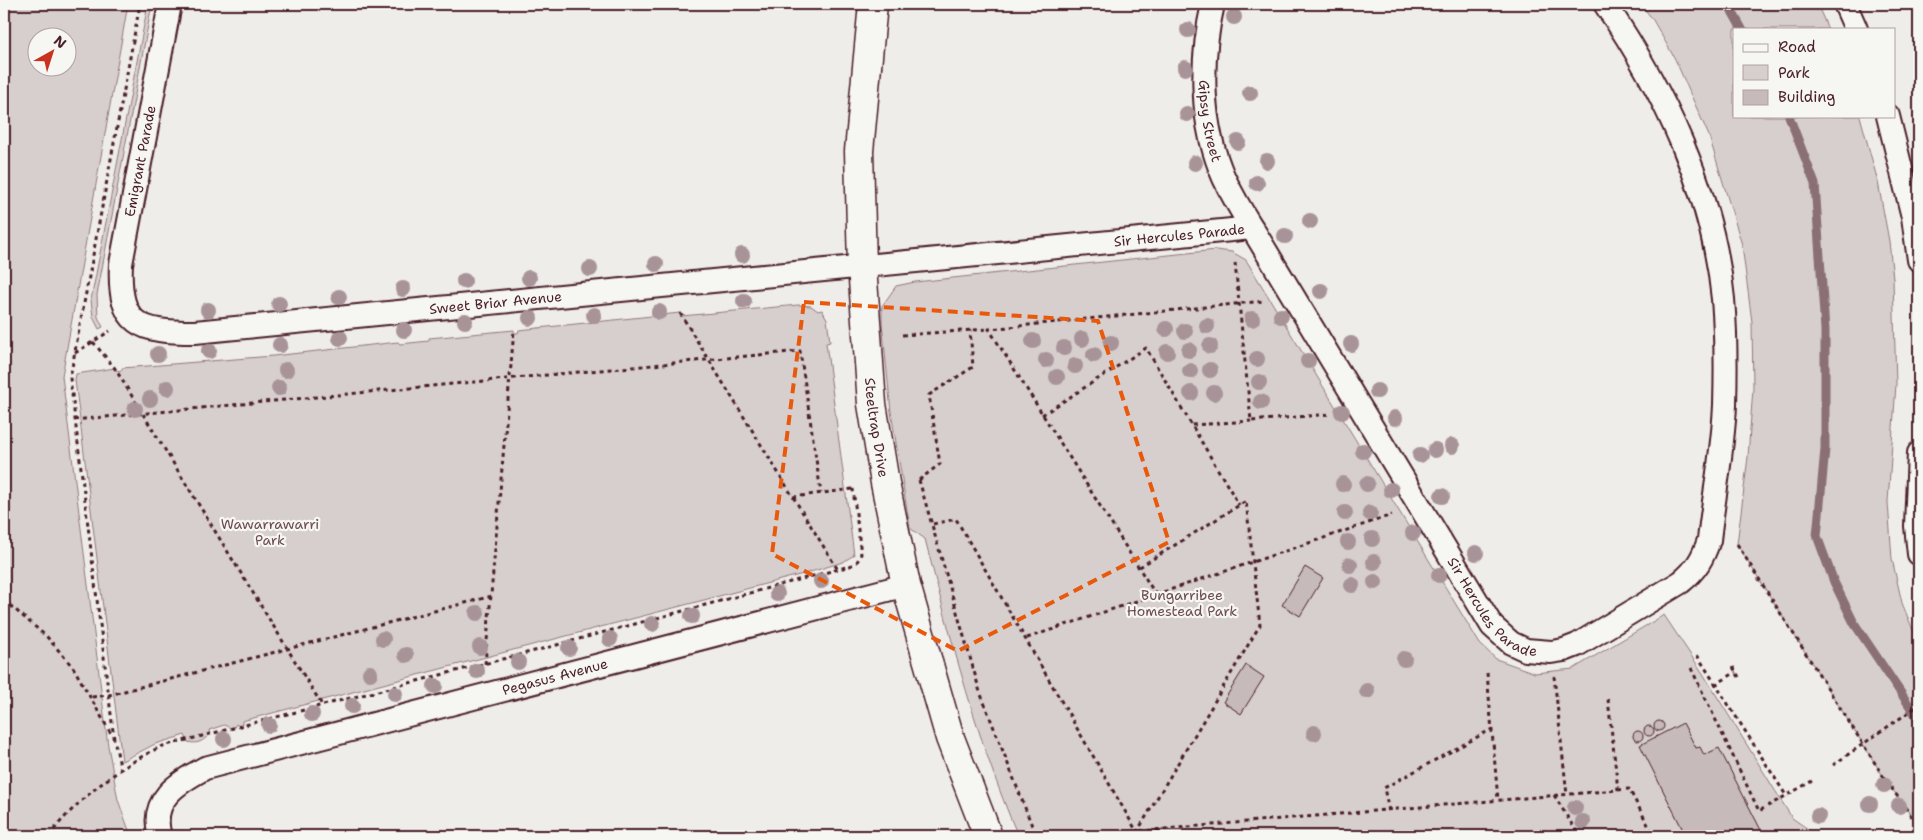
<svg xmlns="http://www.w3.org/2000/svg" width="1923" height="840" viewBox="0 0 1923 840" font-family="'Shantell Sans',sans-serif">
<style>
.green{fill:#d7cfce;stroke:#90777c;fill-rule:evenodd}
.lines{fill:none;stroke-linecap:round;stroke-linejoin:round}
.stream{stroke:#8a6f74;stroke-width:9}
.building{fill:#c6babb;stroke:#4a1f2b}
.minor-casing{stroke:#4a1f2b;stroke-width:26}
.tertiary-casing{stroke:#4a1f2b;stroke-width:31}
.path{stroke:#4a1f2b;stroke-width:3;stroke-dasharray:4 4;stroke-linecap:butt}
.minor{stroke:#f6f6f2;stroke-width:22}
.tertiary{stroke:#f6f6f2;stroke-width:28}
.tree{fill:#a89498}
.marked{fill:none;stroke:#e8590c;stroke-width:4;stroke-dasharray:10 6;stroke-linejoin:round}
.labels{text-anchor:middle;stroke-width:4.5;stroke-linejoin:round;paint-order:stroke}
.street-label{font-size:14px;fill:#4a1f2b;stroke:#f6f6f2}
.park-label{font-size:14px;fill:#6d4b54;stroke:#f6f6f2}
</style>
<rect width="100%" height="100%" fill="#efedea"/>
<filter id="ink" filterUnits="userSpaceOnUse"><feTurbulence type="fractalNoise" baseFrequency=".02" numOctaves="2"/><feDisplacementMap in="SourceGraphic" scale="10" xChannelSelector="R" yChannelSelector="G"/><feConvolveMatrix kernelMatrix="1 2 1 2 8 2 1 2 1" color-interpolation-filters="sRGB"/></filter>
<g filter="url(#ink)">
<path class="green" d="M4,4H128L62,376L108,746L118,800L131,836H4ZM38,38H68V68H38Z
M148,4H152L97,295L98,317L103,327L99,329L93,317L91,300Z
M1641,4H1817L1828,29H1734V116H1860L1878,182L1889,241L1893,279L1896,384L1888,502L1892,559L1902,603L1919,645V827L1883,776L1737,544L1748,457L1753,388L1752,322L1742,245L1709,136L1675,59L1653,20Z
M1216,250L1232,252L1246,260L1480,644L1496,659L1535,673L1573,669L1664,615L1702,672L1792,818L1808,829L1813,836H1018C977,740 951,640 925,539L910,528L891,412L882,322V306L896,286L915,282Z
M798,305L811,306L818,311L822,310L827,319L830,342L826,343L854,555L843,562L807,573L242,721V724L239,726L236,724L233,729L224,725L209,730L211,733C204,740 199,745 188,742L185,735L155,744L122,761L75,380L76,374L115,368L117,371L122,370V368L273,356L398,342L400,344L429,341V338L514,330V333H518L519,330L680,313L682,316Z"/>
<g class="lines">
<path class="stream" d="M1728,4L1742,29
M1789,116L1815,184L1825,330V449L1817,536L1834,582L1854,623L1919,720"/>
</g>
<path class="building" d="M1305,567L1323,578L1300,616L1282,605Z
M1246,665L1264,677L1241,714L1223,702Z
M1654 726a5 5 0 1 1 10 0a5 5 0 1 1-10 0Z
M1683,723L1696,748L1700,747L1704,755L1719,748L1764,836H1686L1640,745Z
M1644 731a5 5 0 1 1 10 0a5 5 0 1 1-10 0Z
M1633 736a5 5 0 1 1 10 0a5 5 0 1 1-10 0Z"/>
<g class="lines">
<defs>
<g id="minor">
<path id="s1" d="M170,4L121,264C118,326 139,332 195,332L1252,228L1492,626L1511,643L1526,650L1551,652L1564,650L1577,645L1681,582C1696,570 1703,558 1709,540C1714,495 1723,450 1725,405C1726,370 1726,334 1723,299C1713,193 1664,90 1605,4"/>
<path id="s2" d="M1213,4C1200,60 1200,124 1224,178C1232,195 1242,212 1252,228"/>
<path d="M1845,4L1856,29"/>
<path d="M1888,116L1913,217L1919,260"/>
<path d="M1919,453L1916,526L1919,554"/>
<path id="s3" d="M160,836C149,800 177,783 205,768L906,585"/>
</g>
<g id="tertiary">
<path id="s4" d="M873,4L859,151L862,266L872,404L885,483L906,585L950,738L988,836"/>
</g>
</defs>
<use href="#minor" class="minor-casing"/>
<use href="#tertiary" class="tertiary-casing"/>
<path class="path" d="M1235,263L1251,421L1331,414
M680,313L838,570
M902,335L989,329
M93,342L114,367L143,414L322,705
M75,353L110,331
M1042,415L1146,348L1239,505
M74,420L800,351L821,493
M1192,425L1251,421
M919,480L980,692L1036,836
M919,480L940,464L929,395L973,367L970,330
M793,497L853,489
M933,524L956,519L1137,832L1260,625L1246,501L1138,568
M1737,544L1883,776L1919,827
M1156,595L989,329L1264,301
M4,600L47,637L73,667L114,739L121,770
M1027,638L1392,515
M1697,655L1787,797
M485,664L514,330
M1733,667L1739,677
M1691,668L1759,811L1812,781
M1487,673L1498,800
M1554,676L1567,795
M1715,685L1736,672
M92,697L109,695L492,596
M1608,699L1618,790
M114,739L70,378L140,4
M1833,765L1919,705
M1554,795L1579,836
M1389,811L1384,788L1492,729
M49,836C75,801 122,764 163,746L542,649L850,566L857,562L861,554L853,489
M1084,836L1629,789L1654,836"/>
<use href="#minor" class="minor"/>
<use href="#tertiary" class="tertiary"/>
</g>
<g class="tree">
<circle cx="1234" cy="17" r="8"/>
<circle cx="1188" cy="30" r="8"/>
<circle cx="1185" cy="68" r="8"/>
<circle cx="1250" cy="93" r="8"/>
<circle cx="1187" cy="114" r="8"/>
<circle cx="1238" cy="142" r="8"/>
<circle cx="1267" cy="161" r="8"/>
<circle cx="1195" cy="163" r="8"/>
<circle cx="1257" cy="183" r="8"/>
<circle cx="1310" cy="221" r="8"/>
<circle cx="1285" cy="236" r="8"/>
<circle cx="742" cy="255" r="8"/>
<circle cx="656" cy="264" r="8"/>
<circle cx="590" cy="269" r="8"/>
<circle cx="529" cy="278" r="8"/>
<circle cx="464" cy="281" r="8"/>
<circle cx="403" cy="289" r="8"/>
<circle cx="1321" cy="291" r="8"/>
<circle cx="339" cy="297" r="8"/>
<circle cx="744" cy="301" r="8"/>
<circle cx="279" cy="304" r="8"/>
<circle cx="208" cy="310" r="8"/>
<circle cx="659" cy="312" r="8"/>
<circle cx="594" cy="315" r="8"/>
<circle cx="1281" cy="316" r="8"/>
<circle cx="530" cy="318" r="8"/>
<circle cx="1252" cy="319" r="8"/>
<circle cx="465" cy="321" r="8"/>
<circle cx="1207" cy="326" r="8"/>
<circle cx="1166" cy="329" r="8"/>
<circle cx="404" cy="330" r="8"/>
<circle cx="1185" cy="331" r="8"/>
<circle cx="340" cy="338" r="8"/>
<circle cx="1082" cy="339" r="8"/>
<circle cx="1033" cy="341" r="8"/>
<circle cx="1111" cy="343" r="8"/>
<circle cx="1351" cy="344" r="8"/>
<circle cx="280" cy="345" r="8"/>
<circle cx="1210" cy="346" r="8"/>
<circle cx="1064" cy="348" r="8"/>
<circle cx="1189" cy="350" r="8"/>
<circle cx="209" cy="351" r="8"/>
<circle cx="1167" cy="352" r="8"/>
<circle cx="158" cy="354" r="8"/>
<circle cx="1094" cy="355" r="8"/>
<circle cx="1257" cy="359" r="8"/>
<circle cx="1046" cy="360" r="8"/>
<circle cx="1308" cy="361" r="8"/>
<circle cx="1075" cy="366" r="8"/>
<circle cx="286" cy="370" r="8"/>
<circle cx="1210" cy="370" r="8"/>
<circle cx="1190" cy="371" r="8"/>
<circle cx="1057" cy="377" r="8"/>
<circle cx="1259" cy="382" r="8"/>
<circle cx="167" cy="388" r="8"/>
<circle cx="279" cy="388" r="8"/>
<circle cx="1377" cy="391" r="8"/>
<circle cx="1191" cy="393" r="8"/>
<circle cx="1214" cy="393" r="8"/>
<circle cx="150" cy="399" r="8"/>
<circle cx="1261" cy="402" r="8"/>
<circle cx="135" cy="409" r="8"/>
<circle cx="1342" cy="412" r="8"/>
<circle cx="1395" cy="418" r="8"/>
<circle cx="1452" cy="446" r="8"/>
<circle cx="1435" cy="450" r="8"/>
<circle cx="1363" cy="451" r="8"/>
<circle cx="1420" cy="455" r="8"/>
<circle cx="1343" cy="484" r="8"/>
<circle cx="1367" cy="484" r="8"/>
<circle cx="1391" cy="490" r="8"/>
<circle cx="1442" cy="496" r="8"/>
<circle cx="1345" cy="513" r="8"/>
<circle cx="1370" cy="513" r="8"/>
<circle cx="1413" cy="533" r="8"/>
<circle cx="1372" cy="539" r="8"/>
<circle cx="1348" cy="542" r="8"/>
<circle cx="1476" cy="553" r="8"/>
<circle cx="1374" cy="562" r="8"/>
<circle cx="1350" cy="565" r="8"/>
<circle cx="1439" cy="575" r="8"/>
<circle cx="821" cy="581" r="8"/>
<circle cx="1375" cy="582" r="8"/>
<circle cx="1352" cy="585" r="8"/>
<circle cx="777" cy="594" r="8"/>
<circle cx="477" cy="613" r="8"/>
<circle cx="692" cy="616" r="8"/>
<circle cx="652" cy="624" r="8"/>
<circle cx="383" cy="639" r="8"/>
<circle cx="610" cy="639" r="8"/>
<circle cx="480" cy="647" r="8"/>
<circle cx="569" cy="648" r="8"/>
<circle cx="406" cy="655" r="8"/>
<circle cx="1404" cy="659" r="8"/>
<circle cx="518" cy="662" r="8"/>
<circle cx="477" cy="671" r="8"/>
<circle cx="370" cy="673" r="8"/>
<circle cx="435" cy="686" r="8"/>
<circle cx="1367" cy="691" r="8"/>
<circle cx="395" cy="694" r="8"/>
<circle cx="352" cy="706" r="8"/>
<circle cx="312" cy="714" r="8"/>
<circle cx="269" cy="725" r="8"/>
<circle cx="1314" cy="733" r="8"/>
<circle cx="224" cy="739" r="8"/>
<circle cx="1884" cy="785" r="8"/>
<circle cx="1870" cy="804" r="8"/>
<circle cx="1899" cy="806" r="8"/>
<circle cx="1575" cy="808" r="8"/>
<circle cx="1818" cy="816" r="8"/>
<circle cx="1583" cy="822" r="8"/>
</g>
</g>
<path class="marked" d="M804,302L1098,321L1169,542L958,651L772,554Z"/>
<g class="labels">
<g class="street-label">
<text dy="5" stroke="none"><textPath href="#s2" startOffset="118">Gipsy Street</textPath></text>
<text transform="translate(140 161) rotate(-79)" y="5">Emigrant Parade</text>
<text dy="5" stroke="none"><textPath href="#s1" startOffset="1376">Sir Hercules Parade</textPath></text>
<text dy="5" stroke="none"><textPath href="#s1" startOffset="689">Sweet Briar Avenue</textPath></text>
<text dy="5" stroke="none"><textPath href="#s4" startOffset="425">Steeltrap Drive</textPath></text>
<text dy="5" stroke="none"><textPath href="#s1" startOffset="1901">Sir Hercules Parade</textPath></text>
<text dy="5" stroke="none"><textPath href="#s3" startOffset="452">Pegasus Avenue</textPath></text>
</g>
<g class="park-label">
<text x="270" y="529">Wawarrawarri<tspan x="270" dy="16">Park</tspan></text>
<text x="1182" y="600">Bungarribee<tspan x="1182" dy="16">Homestead Park</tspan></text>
</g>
</g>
<rect width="1923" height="840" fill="none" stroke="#f6f6f2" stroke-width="20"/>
<rect x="10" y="10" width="1903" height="820" fill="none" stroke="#4a1f2b" stroke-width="2" filter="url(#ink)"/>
<rect x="1733" y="28" width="162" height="90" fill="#f6f6f2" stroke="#b1a0a2"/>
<rect x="1743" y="44" width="25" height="8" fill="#f6f6f2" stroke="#b1a0a2"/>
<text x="1778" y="52" font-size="15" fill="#4a1f2b">Road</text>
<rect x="1743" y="65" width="25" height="15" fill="#d7cfce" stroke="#b1a0a2"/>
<text x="1778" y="78" font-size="15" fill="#4a1f2b">Park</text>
<rect x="1743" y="90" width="25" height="15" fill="#c6babb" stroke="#b1a0a2"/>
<text x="1778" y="102" font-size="15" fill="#4a1f2b">Building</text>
<g transform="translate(52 52) rotate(39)"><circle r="24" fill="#f6f6f2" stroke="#b1a0a2"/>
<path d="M0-4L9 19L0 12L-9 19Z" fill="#c8321e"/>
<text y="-8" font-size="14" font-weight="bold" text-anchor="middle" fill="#4a1f2b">N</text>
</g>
</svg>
